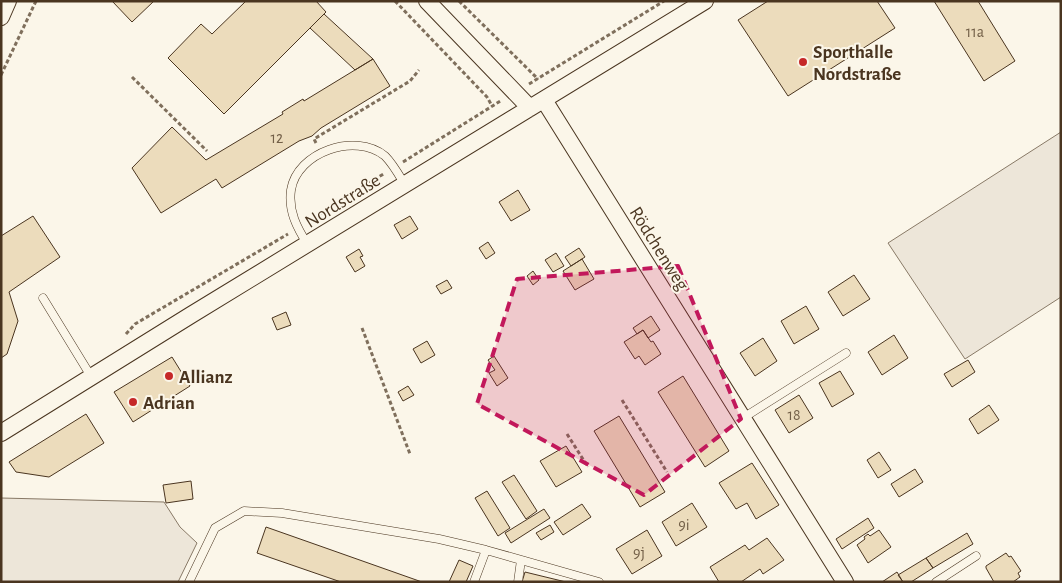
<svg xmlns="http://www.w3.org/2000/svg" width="1062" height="583" viewBox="0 0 1062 583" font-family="'Alegreya Sans',sans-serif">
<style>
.green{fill:#ede6d9;stroke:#887966}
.building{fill:#ecdcbc;stroke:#4a3520}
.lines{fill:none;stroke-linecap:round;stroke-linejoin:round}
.service-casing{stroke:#4a3520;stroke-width:9}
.minor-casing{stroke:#4a3520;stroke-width:18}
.path{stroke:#7f6f5c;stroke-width:3;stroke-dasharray:4 2.5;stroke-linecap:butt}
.service{stroke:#fbf6e9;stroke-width:8}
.minor{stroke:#fbf6e9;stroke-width:16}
.marked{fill:#c2185b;fill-opacity:0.2;stroke:#c2185b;stroke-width:4;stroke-dasharray:10 6;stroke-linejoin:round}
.poi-dot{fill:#c62828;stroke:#fbf6e9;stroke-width:2}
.labels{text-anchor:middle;stroke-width:4;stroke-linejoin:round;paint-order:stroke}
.number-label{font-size:16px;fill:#725f47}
.poi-label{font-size:19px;font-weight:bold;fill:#4a3520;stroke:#fbf6e9;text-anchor:start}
.street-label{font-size:19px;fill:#4a3520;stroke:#fbf6e9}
</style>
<rect width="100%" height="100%" fill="#fbf6e9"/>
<path class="green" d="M1061,132V297L965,359L888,243Z
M1,498L164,502L180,527L197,543L178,582H1Z"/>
<path class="building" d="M112,1H154L132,22Z
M246,1H316L326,12L224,114L168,58L201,24L212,34Z
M768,1H877L895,28L788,96L738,20Z
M934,1H978L1015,61L984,81Z
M324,14L373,59L355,70L310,28Z
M373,59L390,86L321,128L312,136L299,141L222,188L216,179L161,213L132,168L172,127L206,160L283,114L282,112L303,99L304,101Z
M518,190L530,210L511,221L499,202Z
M33,216L60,257L9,292L18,321L7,354L1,358V236Z
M410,216L418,229L402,239L394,225Z
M488,242L495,253L486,259L479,248Z
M579,248L585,257L571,266L565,257Z
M359,249L363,256L360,257L365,266L355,272L346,257Z
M556,253L564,266L553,272L545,260Z
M582,259L594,279L575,290L563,271Z
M533,271L539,280L533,285L527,276Z
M854,275L870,299L843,316L828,292Z
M447,280L452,288L441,294L436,286Z
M806,306L819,329L794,344L781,321Z
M286,312L291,325L277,330L272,318Z
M651,316L660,330L648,338L643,330L637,334L633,328Z
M643,330L651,342L653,341L661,354L645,365L639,356L635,359L624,342Z
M894,335L908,358L882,375L868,352Z
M763,338L777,361L755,376L740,353Z
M427,341L435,355L421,363L413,349Z
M494,356L508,378L497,386L489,373L495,370L488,360Z
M172,357L190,386L133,422L114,392Z
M968,360L975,372L952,387L944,374Z
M840,371L854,394L832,407L819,383Z
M683,376L729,451L705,467L658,392Z
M408,386L414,395L403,401L398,392Z
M799,395L813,418L789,433L775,410Z
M989,405L999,420L978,434L969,419Z
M86,414L104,443L49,477L16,472L9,462Z
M619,416L665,492L640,507L594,431Z
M566,446L582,472L556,487L540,461Z
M879,452L891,470L878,478L867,460Z
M752,463L779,505L756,519L747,503L736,509L719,483Z
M915,469L923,482L899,497L891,484Z
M514,475L537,511L526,519L502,482Z
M191,481L193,499L166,503L163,485Z
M487,491L510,528L498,536L475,498Z
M692,503L707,527L676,546L662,522Z
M582,504L591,517L563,535L554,522Z
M544,509L550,518L511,543L505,533Z
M868,518L874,528L842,549L836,539Z
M550,525L554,532L541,540L536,533Z
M266,527L320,546L422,582H341L257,553Z
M647,530L662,556L632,574L616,549Z
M879,530L891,547L868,563L857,545L865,539L864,537L868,534L870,536Z
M967,533L973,544L933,568L926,558Z
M767,538L784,560L763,574L760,569L741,582H719L710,567L745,545L749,550Z
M1006,553L1009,557L1011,556L1021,571L1018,573L1020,577L1013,582H994L986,568V566Z
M926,558L933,568L911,582H903L898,575Z
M459,560L473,566L466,582H449Z
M525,572L566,582H522Z
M897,572L903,582H882Z"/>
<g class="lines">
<defs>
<path id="service" d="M308,245C297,228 288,211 291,190C297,152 355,132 385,156C393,164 399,175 405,185
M43,298L92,378
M743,418L846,353
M189,582L215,528L244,511L282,513L439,539L486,550L599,582
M474,582L486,550
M518,582L521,560
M936,582L976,556"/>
<path id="minor" d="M427,1L530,108
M1,17L8,1
M544,100L845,582
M1,433L191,315L705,1"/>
</defs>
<use href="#service" class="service-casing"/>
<use href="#minor" class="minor-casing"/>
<path class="path" d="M395,1L487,97L492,106
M459,1L538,79
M1,75L36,1
M132,77L207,151
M529,84L664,1
M316,143L314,139L410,81L419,70
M403,162L502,100
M308,221L385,173
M362,328L410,454
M126,334L135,324L288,234
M622,400L667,472
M567,434L588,467"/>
<use href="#service" class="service"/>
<use href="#minor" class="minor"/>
</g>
<path class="marked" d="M678,266L741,419L644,495L477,404L517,279Z"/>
<g class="poi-dot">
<circle cx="803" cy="62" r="5"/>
<circle cx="169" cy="376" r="5"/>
<circle cx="133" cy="402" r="5"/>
</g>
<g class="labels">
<g class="number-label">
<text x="975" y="37">11a</text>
<text x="277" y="143">12</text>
<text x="794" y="420">18</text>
<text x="684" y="530">9i</text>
<text x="639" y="558">9j</text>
</g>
<g class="poi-label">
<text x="813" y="58">Sporthalle<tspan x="813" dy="22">Nordstraße</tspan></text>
<text x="179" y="383">Allianz</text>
<text x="143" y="409">Adrian</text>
</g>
<g class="street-label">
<text transform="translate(342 200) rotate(-32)" y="7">Nordstraße</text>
<text transform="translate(660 248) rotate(58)" y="7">Rödchenweg</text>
</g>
</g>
<rect width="1062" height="583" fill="none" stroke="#4a3520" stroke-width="5"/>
</svg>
